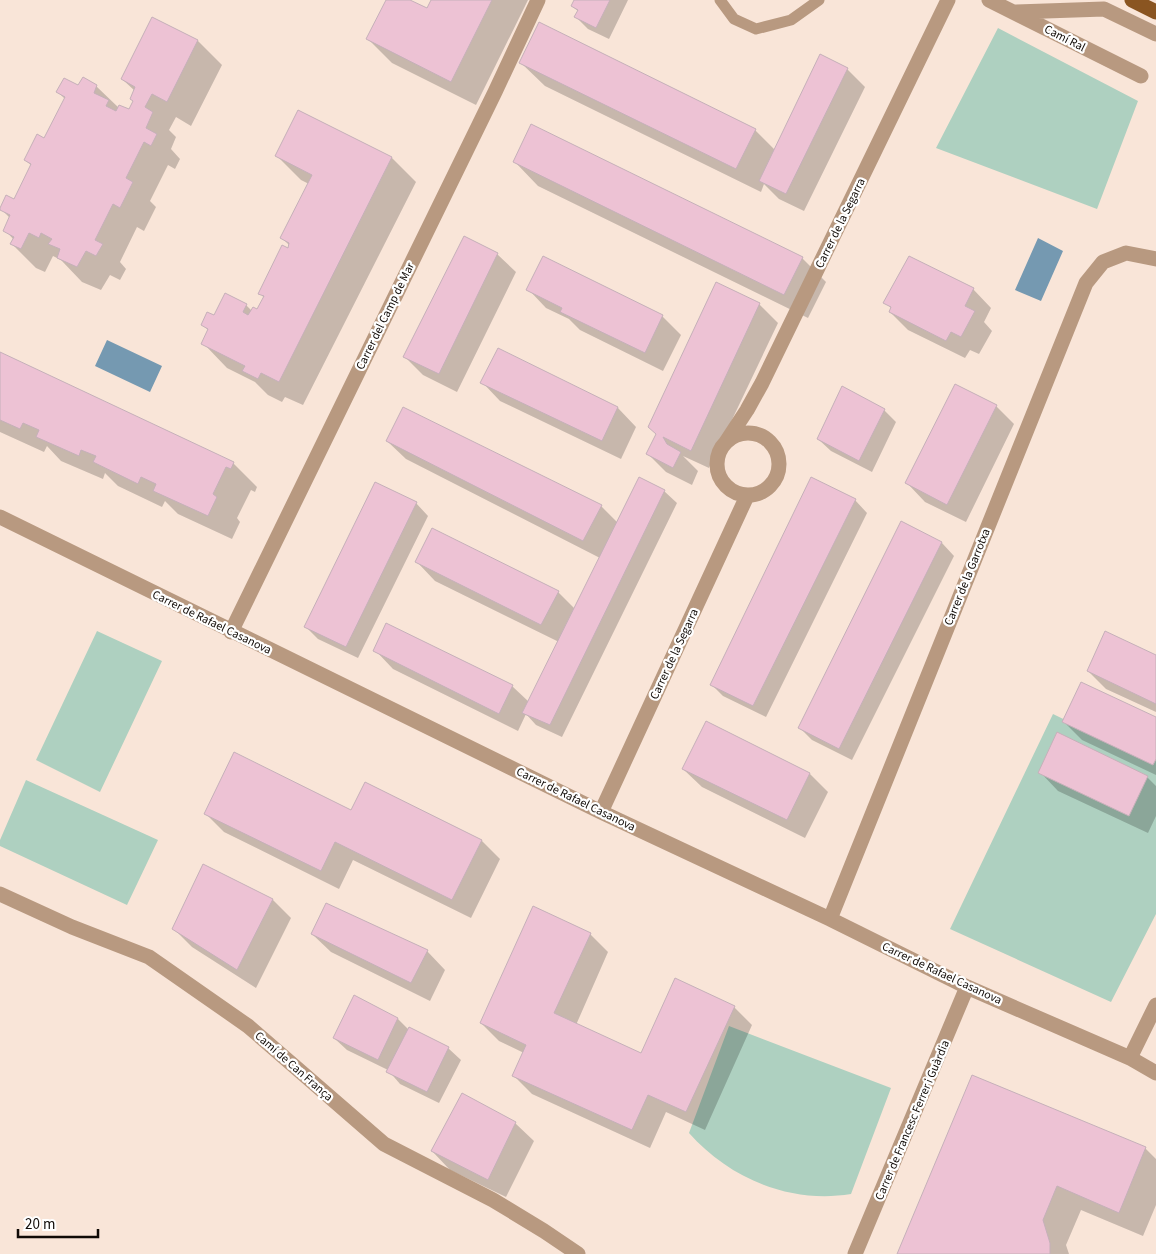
<svg xmlns="http://www.w3.org/2000/svg" width="1156" height="1254" viewBox="0 0 1156 1254" font-family="'Source Sans 3',sans-serif">
<style>
.green{fill:#aed0c0}
.water{fill:#7599b1}
.shadow{fill:#0003}
.building{fill:#edc2d4;stroke:#c5b0b9}
.lines{fill:none;stroke-linecap:round;stroke-linejoin:round}
.service{stroke:#b89980;stroke-width:11}
.minor{stroke:#b89980;stroke-width:15}
.primary{stroke:#8a5521;stroke-width:15}
.labels{text-anchor:middle;stroke-width:4.5;stroke-linejoin:round;paint-order:stroke}
.street-label{font-size:12px;fill:#100a06;stroke:#fff}
</style>
<rect width="100%" height="100%" fill="#f9e5d8"/>
<path class="green" d="M998,28L1138,101L1097,209L936,148Z
M97,631L162,661L100,792L36,760Z
M1053,714L1154,763L1156,760V914L1111,1002L950,929Z
M26,780L158,840L127,905L0,846V840Z
M729,1026L891,1088L851,1194C789,1204 729,1178 689,1133Z"/>
<path class="water" d="M1038,238L1063,251L1041,301L1015,290Z
M107,340L162,366L150,392L95,366Z"/>
<path class="shadow" d="M387,0H407L427,10L432,0H528L476,105L392,63L368,39Z
M575,0H628L609,39L588,29L576,17L579,12L572,6Z
M153,19L198,41L222,65L191,126L176,117L169,130L176,137L171,149L180,159L175,169L168,165L150,201L156,207L144,231L137,227L120,262L126,269L120,280L110,275L101,290L82,282L61,260L53,256L45,272L36,268L12,244L14,240L5,230L10,218L1,209L14,200L32,166L25,160L45,139L65,99L58,92L79,87L96,86L119,108L130,111L135,102V91L122,79Z
M520,62L755,130L775,150L847,69L865,87L804,211L779,199L764,184L761,192L545,86Z
M299,111L392,158L416,182L303,405L285,397L282,402L268,395L255,382L227,368L203,343L209,331L203,325L215,317L246,305L252,311L258,310L264,298L260,293L288,249L290,246L282,238L309,184L301,180L277,156Z
M514,161L802,258L826,282L808,318L538,186Z
M497,254L516,272L457,392L423,375L405,357Z
M543,258L662,316L681,335L663,371L580,330L569,319L546,308L528,289Z
M973,289L991,308L984,322L992,331L979,354L970,350L965,358L908,330L890,312L892,309L885,302Z
M759,304L778,323L709,468L683,456L698,471L692,485L666,472L648,454Z
M498,350L618,408L636,427L621,459L500,401L482,382Z
M0,353L233,463L257,487L255,492L251,490L237,518L240,522L232,539L178,514L165,501L162,507L118,486L105,473L103,479L61,461L47,446L44,452L0,432Z
M996,406L1014,424L966,522L925,502L907,483Z
M884,410L896,422L872,472L831,451L818,439Z
M387,441L601,506L618,523L664,491L677,503L562,737L536,725L526,714L518,731L393,669L375,650L512,686L529,702L559,642L435,581L417,562L558,592L575,609L600,558L406,459Z
M855,500L867,513L766,717L723,696L711,684Z
M416,503L428,516L358,658L318,639L306,627Z
M902,523L942,543L954,556L852,760L812,740L800,728Z
M1156,657V712L1106,689L1088,671Z
M1156,719V775L1082,740L1064,722Z
M706,723L810,774L828,792L805,838L702,787L683,769Z
M1040,772L1147,777L1156,786V816L1148,833L1058,791Z
M366,783L482,841L500,859L471,918L353,860L339,889L224,832L205,813L352,812Z
M203,866L273,900L291,918L256,988L192,947L173,928Z
M312,934L427,951L445,970L430,1001L331,952Z
M590,934L608,952L576,1025L642,1055L734,1007L752,1025L705,1130L666,1112L650,1148L532,1094L513,1075L524,1053L499,1041L481,1023Z
M398,1019L409,1030V1028L448,1048L461,1060L439,1103L400,1084L388,1070L347,1050L334,1038Z
M973,1076L1145,1148L1156,1159V1205L1143,1236L1081,1210L1066,1245L1069,1254H898Z
M515,1123L534,1141L506,1197L450,1170L432,1151Z"/>
<path class="building" d="M386,0H410L427,8L431,0H492L451,82L366,39Z
M574,0H610L596,28L574,17L578,10L571,6Z
M152,17L198,40L167,102L152,94L145,107L153,112L146,128L157,134L151,146L144,142L126,178L133,182L120,208L113,204L95,240L103,244L96,256L86,251L77,267L57,258L60,249L48,244L52,239L41,233L39,238L29,233L21,249L10,244L14,237L3,231L10,215L0,210V208L6,195L14,199L31,164L24,160L37,134L44,138L65,97L56,92L64,78L78,85L83,77L97,85L94,93L109,100L106,106L116,111L119,105L129,109L133,101L130,99L135,87L121,79Z
M539,22L756,129L736,169L519,63Z
M820,54L848,68L786,194L759,181Z
M298,110L392,157L279,382L261,373L258,379L242,371L245,366L201,344L208,329L201,325L207,312L214,315L225,293L247,304L243,312L248,315L253,307L257,309L264,296L258,294L282,245L288,248L289,243L280,238L312,175L275,156Z
M531,124L803,257L784,295L513,162Z
M464,236L498,253L439,374L403,357Z
M543,256L663,315L645,353L560,312L562,308L526,290Z
M909,256L974,288L965,306L975,311L961,337L951,332L946,341L889,312L891,307L883,303Z
M716,282L760,303L691,451L663,437L667,444L681,452L673,468L646,454L656,434L648,427Z
M498,348L618,407L602,441L480,383Z
M0,352L234,462L231,469L226,467L213,494L217,497L208,516L153,491L156,484L141,477L138,484L93,462L96,456L81,450L79,456L36,437L39,430L23,423L20,429L0,420Z
M955,384L997,405L947,505L905,483Z
M842,386L885,409L859,461L817,439Z
M403,407L602,505L583,541L386,441Z
M639,477L665,490L550,725L522,713Z
M811,477L856,499L753,706L710,685Z
M375,482L417,502L346,647L304,627Z
M901,521L942,542L839,749L798,728Z
M432,528L559,591L541,625L415,562Z
M386,623L513,685L499,714L373,651Z
M1105,631L1156,655V704L1087,671Z
M1081,682L1156,717V759L1153,765L1062,722Z
M706,721L810,773L787,820L682,769Z
M1057,732L1148,776L1129,816L1038,773Z
M234,752L351,810L365,782L482,840L452,900L335,842L321,871L204,814Z
M203,864L273,899L237,970L172,929Z
M326,903L428,950L411,983L311,934Z
M533,906L591,933L554,1013L641,1053L675,978L735,1006L686,1112L648,1095L632,1130L512,1076L526,1045L480,1023Z
M354,995L398,1018L378,1060L333,1038Z
M409,1027L449,1047L427,1092L386,1072Z
M972,1075L1146,1147L1119,1213L1057,1186L1043,1220L1050,1243V1254H897Z
M462,1093L516,1122L488,1180L431,1151Z"/>
<g class="lines">
<path class="service" d="M720,0L734,19L756,29L791,20L819,0"/>
<path class="minor" d="M989,0L1141,76
M1016,12L1104,9L1156,34
M717 464a31 31 0 1 1 62 0a31 31 0 1 1-62 0Z
M726,442L747,410L762,383L948,0
M0,517L601,812L830,919L967,987L1130,1058L1156,1073
M231,632L495,92L538,0
M601,812L747,496
M0,894L72,927L149,957L248,1026L384,1144L493,1200L544,1231L578,1254
M830,919L1086,283L1103,262L1126,253L1156,259
M1130,1058L1156,1005
M855,1254L967,987"/>
<path class="primary" d="M1132,0L1156,12"/>
</g>
<g class="labels">
<g class="street-label">
<text transform="translate(1065 38) rotate(27)" y="4">Camí Ral</text>
<text transform="translate(840 223) rotate(-64)" y="4">Carrer de la Segarra</text>
<text transform="translate(385 316) rotate(-64)" y="4">Carrer del Camp de Mar</text>
<text transform="translate(967 577) rotate(-68)" y="4">Carrer de la Garrotxa</text>
<text transform="translate(212 622) rotate(26)" y="4">Carrer de Rafael Casanova</text>
<text transform="translate(674 654) rotate(-65)" y="4">Carrer de la Segarra</text>
<text transform="translate(576 799) rotate(26)" y="4">Carrer de Rafael Casanova</text>
<text transform="translate(942 973) rotate(25)" y="4">Carrer de Rafael Casanova</text>
<text transform="translate(294 1066) rotate(41)" y="4">Camí de Can França</text>
<text transform="translate(912 1120) rotate(-67)" y="4">Carrer de Francesc Ferrer i Guàrdia</text>
</g>
</g>
<path d="M18 1229v8h80v-8" fill="none" stroke="#100a06" stroke-width="2.5"/>
<text x="25" y="1229" font-size="15" fill="#100a06" stroke="#ffffff" stroke-width="4" paint-order="stroke">20 m</text>
</svg>
